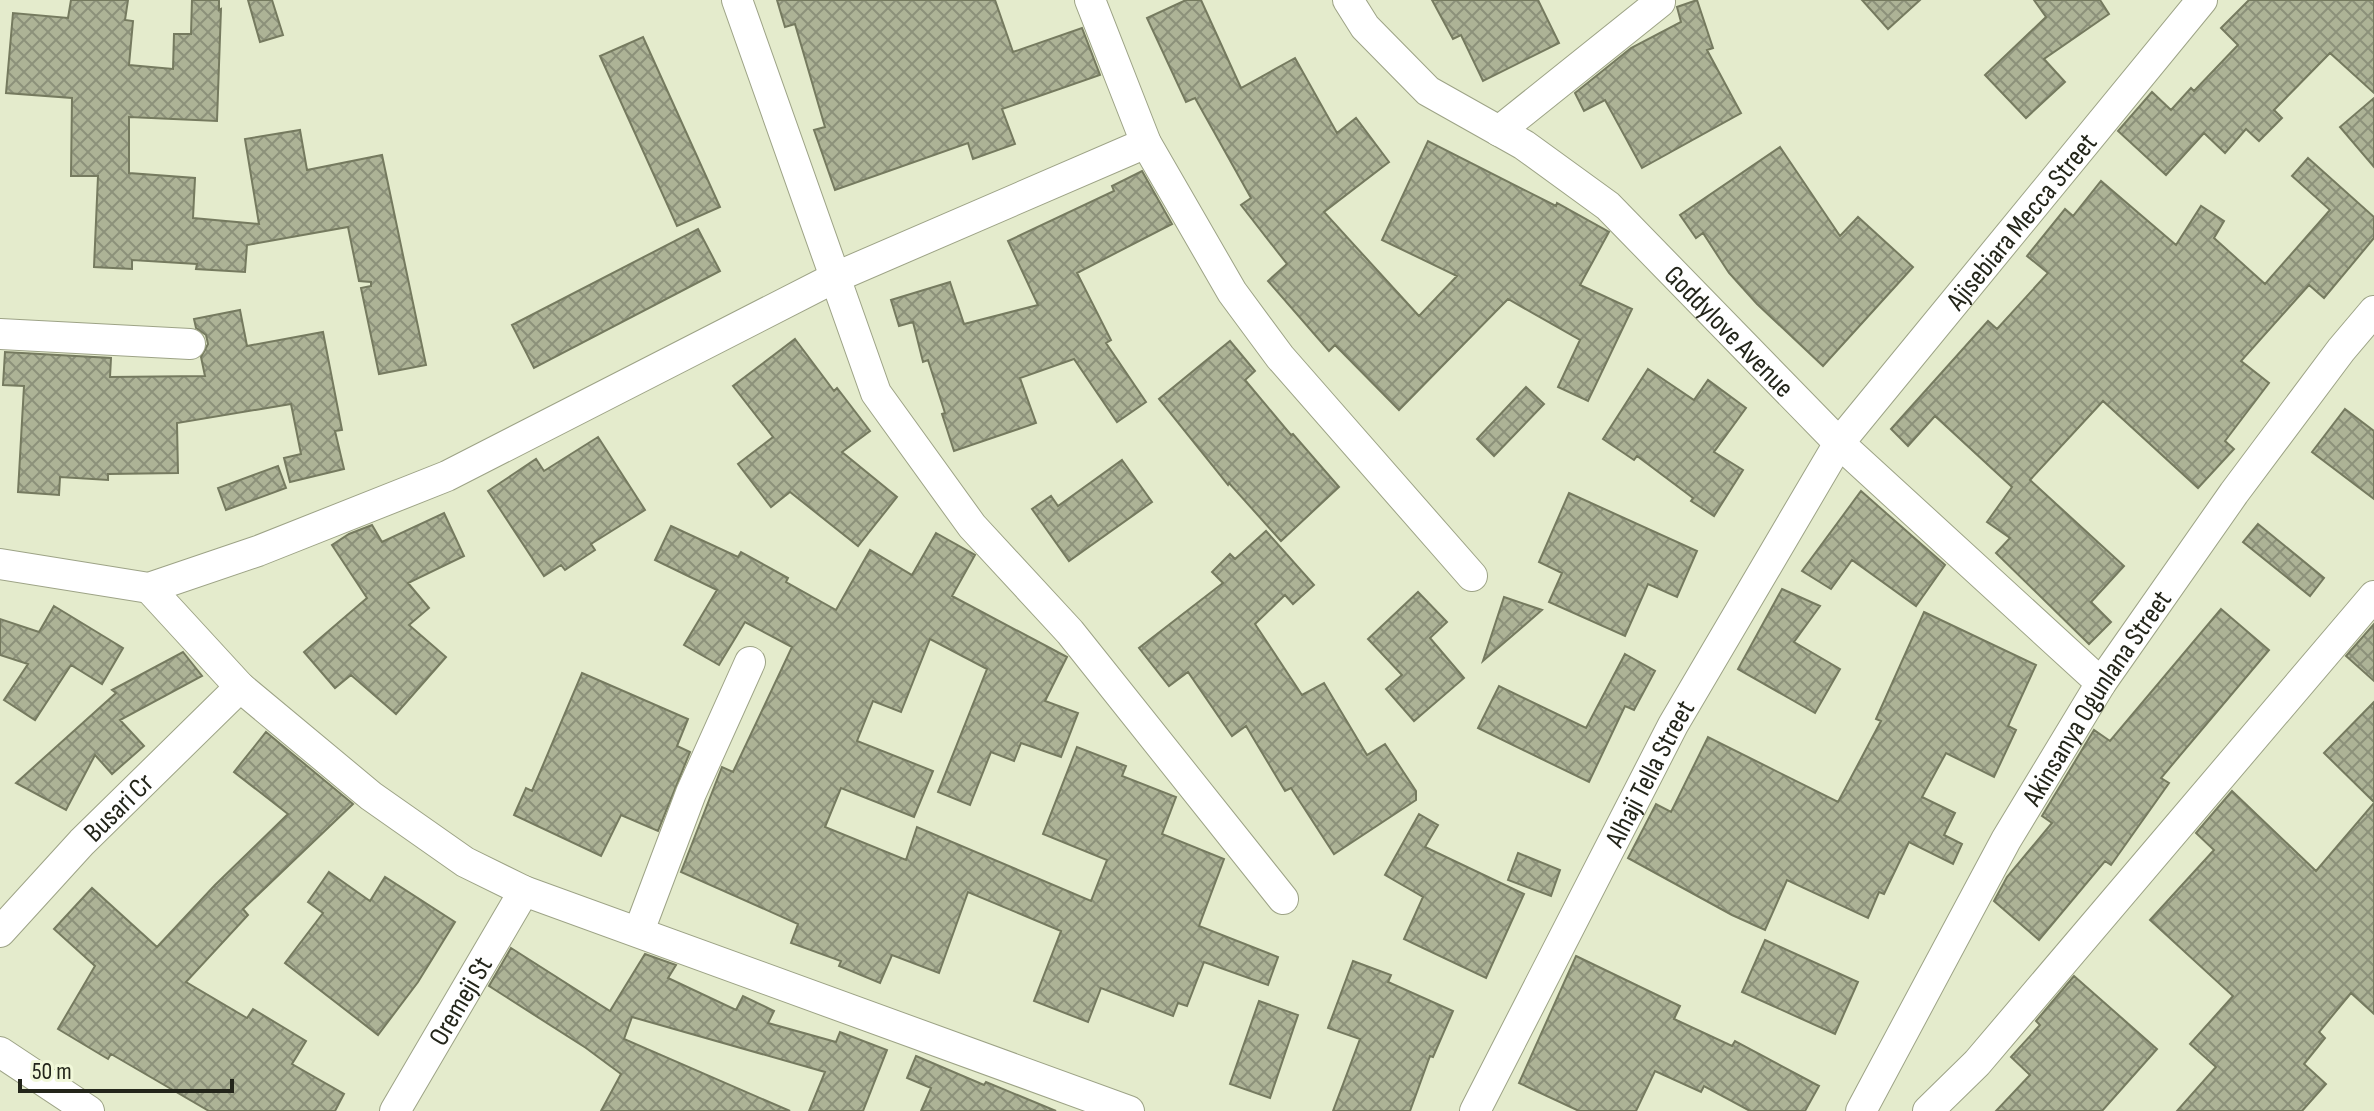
<svg xmlns="http://www.w3.org/2000/svg" width="2374" height="1111" viewBox="0 0 2374 1111" font-family="'Sofia Sans Condensed',sans-serif">
<style>
.building{fill:url(#building-cross-hatch);stroke:#757a5f;stroke-width:2}
.lines{fill:none;stroke-linecap:round;stroke-linejoin:round}
.minor-casing{stroke:#9da386;stroke-width:32}
.minor{stroke:#fff;stroke-width:30}
.labels{text-anchor:middle;stroke-width:6;stroke-linejoin:round;paint-order:stroke}
.street-label{font-size:28px;fill:#23251a;stroke:#f1f8d9}
</style>
<defs>
<pattern id="building-cross-hatch" width="8" height="8" patternUnits="userSpaceOnUse" patternTransform="scale(2)"><rect width="8" height="8" fill="#adb396"/><path d="M0 0l8 8M0 8l8-8" fill="none" stroke="#8c917a"/></pattern>
</defs>
<rect width="100%" height="100%" fill="#e4ebcc"/>
<path class="building" d="M71,0H128L125,20L133,21L129,65L173,69L174,34H191L192,0H219V10L221,9L217,121L129,117V173L195,178L193,218L259,224L245,139L300,130L307,170L382,155L426,365L379,374L361,288L371,286V282L359,281L348,227L247,245L245,272L196,269L197,264L132,260V269L94,267L98,176H71L72,98L6,93L13,13L68,18Z
M248,0H272L283,35L260,42Z
M777,0H995L1013,52L1082,28L1100,75L1002,109L1015,144L973,159L968,143L835,190L814,130L825,127L795,24L785,27Z
M1186,0H1201L1241,88L1295,58L1337,133L1356,118L1389,162L1324,212L1419,316L1457,276L1382,240L1428,141L1556,206L1557,203L1609,232L1580,285L1632,309L1588,401L1558,387L1580,340L1508,299L1399,410L1335,345L1329,351L1268,281L1287,264L1241,205L1251,198L1195,98L1186,102L1147,18Z
M1432,0H1538L1559,43L1483,81L1461,35L1453,39Z
M1697,0L1713,48L1707,50L1741,113L1642,168L1605,100L1584,111L1575,93L1631,48L1681,22L1677,7Z
M1862,0H1920L1888,29Z
M2034,0H2100L2109,14L2044,59L2065,82L2026,118L1985,75L2046,17Z
M2249,0H2374V93L2330,53L2274,110L2282,118L2259,141L2246,129L2225,153L2204,133L2166,175L2118,131L2152,92L2171,110L2191,88L2194,91L2238,45L2221,28Z
M643,37L720,207L677,226L600,56Z
M2374,98V167L2340,127Z
M1780,147L1840,236L1858,217L1913,267L1823,366L1757,304L1729,273L1703,233L1696,238L1680,215Z
M2308,158L2374,217V238L2324,298L2309,285L2241,361L2269,383L2225,441L2234,449L2198,488L2103,401L2030,480L2124,566L2091,602L2111,622L2089,644L1996,553L2010,538L1987,522L2012,487L1935,416L1908,446L1891,429L1988,321L1997,329L2048,273L2027,256L2065,209L2073,216L2101,181L2176,245L2201,206L2224,221L2214,238L2265,284L2330,210L2292,176Z
M1142,171L1172,224L1077,273L1111,340L1106,343L1146,402L1117,422L1074,359L1020,378L1036,423L954,451L942,414L945,413L928,360L923,362L913,322L899,326L891,300L950,282L964,324L1038,305L1008,241L1114,191L1112,186Z
M698,229L720,271L534,368L512,325Z
M240,310L247,346L323,332L342,430L335,431L344,469L290,482L284,458L301,454L291,404L177,423L178,473L108,474V480L60,477L59,495L18,492L24,386L3,385L5,352L111,358L110,377L205,376L201,357L208,344L206,335L196,328L194,319Z
M795,339L834,391L837,388L870,431L842,452L897,497L858,546L790,492L771,507L738,464L773,437L733,386Z
M1230,341L1255,371L1245,380L1291,435L1293,434L1339,487L1281,541L1229,483L1228,485L1159,399Z
M1648,369L1694,400L1708,380L1746,408L1714,452L1743,470L1714,516L1691,501L1693,498L1637,456L1634,460L1603,439Z
M1526,387L1544,404L1494,456L1477,439Z
M2345,409L2374,431V499L2312,452Z
M598,437L645,510L591,544L595,550L565,570L561,565L544,576L488,491L536,459L544,471Z
M1122,460L1152,502L1069,561L1032,509L1051,496L1058,506Z
M278,466L286,488L226,510L218,488Z
M1861,491L1945,565L1916,606L1852,560L1831,589L1802,571Z
M1569,493L1697,551L1677,597L1648,584L1625,636L1549,602L1562,573L1539,562Z
M444,513L464,556L408,583L429,608L409,625L446,657L396,714L351,675L335,688L304,652L367,598L332,545L349,534L372,525L382,542Z
M2258,524L2324,578L2310,596L2243,542Z
M671,526L738,557L741,552L788,578L786,582L836,610L870,550L912,575L936,533L975,555L952,596L1067,657L1045,701L1078,713L1061,757L1021,743L1014,761L991,752L970,805L938,792L987,669L930,639L901,712L873,701L857,741L933,771L914,817L841,788L825,827L906,860L917,827L1091,901L1107,860L1043,834L1077,747L1126,766L1122,776L1176,797L1162,834L1224,859L1199,926L1278,957L1268,985L1204,962L1187,1006L1178,1003L1173,1016L1101,988L1088,1022L1034,1001L1061,931L968,892L939,973L892,955L880,983L839,966L841,961L791,943L798,924L681,872L722,767L733,772L792,647L745,622L719,665L684,645L717,590L655,560Z
M1266,531L1314,585L1293,604L1285,595L1255,624L1302,695L1324,683L1367,755L1385,744L1416,791V800L1334,854L1291,788L1285,791L1246,726L1232,736L1188,672L1169,686L1139,648L1223,583L1212,572L1230,554L1235,559Z
M1782,589L1820,606L1794,642L1840,669L1815,713L1738,669Z
M1418,592L1447,622L1430,638L1464,678L1414,721L1386,689L1402,675L1368,639Z
M1504,597L1542,610L1483,661Z
M54,606L123,648L102,684L71,665L35,720L4,700L28,664L0,655V619L39,632Z
M2221,609L2269,650L2161,778L2169,783L2111,865L2105,861L2039,940L1994,901L2007,877L2052,823L2042,816L2094,730L2110,741Z
M1924,612L2036,665L2008,726L2016,730L1994,777L1946,753L1922,797L1955,813L1944,835L1962,844L1953,864L1909,842L1884,894L1879,892L1868,918L1787,880L1765,930L1732,915L1628,858L1656,804L1671,812L1708,737L1838,802L1881,721L1876,719Z
M2374,624V681L2346,656Z
M183,652L202,676L120,720L144,746L112,774L95,755L66,810L16,783L116,693L112,690Z
M1625,654L1655,671L1634,710L1625,706L1589,782L1478,728L1499,686L1586,728Z
M582,673L688,719L677,746L690,752L658,831L621,815L601,856L514,815L526,788L532,791Z
M2374,702V802L2324,753Z
M266,732L353,804L243,909L248,915L186,982L247,1018L253,1009L306,1041L292,1064L344,1094L335,1111H209L111,1054L108,1059L58,1029L95,966L54,929L92,888L157,947L215,885L288,814L234,772Z
M2232,791L2316,871L2374,803V1014L2351,993L2319,1032L2325,1038L2304,1064L2326,1084L2302,1111H2177L2216,1067L2190,1044L2233,996L2150,920L2214,850L2196,833Z
M1419,814L1438,825L1425,847L1524,894L1486,978L1404,939L1423,897L1385,875Z
M1518,853L1560,870L1551,896L1508,880Z
M329,872L370,901L385,877L455,922L418,982L378,1035L285,963L323,913L308,902Z
M1765,940L1858,982L1835,1034L1742,992Z
M511,948L610,1011L645,954L676,965L668,978L736,1010L743,996L774,1011L768,1023L836,1042L840,1032L887,1050L863,1111H809L825,1072L632,1017L624,1039L790,1111H601L621,1074L586,1048L489,986Z
M1576,956L1680,1006L1674,1019L1732,1046L1735,1041L1819,1086L1805,1111H1750L1704,1086L1701,1092L1655,1071L1636,1111H1579L1519,1083Z
M1353,961L1391,975L1388,982L1453,1011L1433,1057L1430,1056L1410,1111H1333L1360,1039L1328,1028Z
M2074,976L2157,1049L2102,1111H1996L2030,1075L2011,1057L2040,1025L2036,1021Z
M1259,1001L1298,1015L1270,1098L1230,1084Z
M916,1056L984,1085L986,1082L1056,1111H921L931,1088L907,1078Z"/>
<g class="lines">
<defs>
<g id="minor">
<path d="M737,0L876,393L972,526L1070,632L1283,899"/>
<path d="M1090,0L1146,143L1232,292L1280,357L1472,576"/>
<path id="s1" d="M1348,0L1365,27L1428,91L1524,145L1608,206L1839,443L2101,683"/>
<path d="M1499,131L1660,2"/>
<path d="M0,334L190,344"/>
<path d="M0,564L149,588L258,551L447,476L836,277L1146,143"/>
<path d="M149,588L240,687L371,796L465,862L524,891L1129,1111"/>
<path d="M639,931L691,793L750,662"/>
<path id="s2" d="M0,932L82,842L240,687"/>
<path d="M0,1052L89,1111"/>
<path id="s3" d="M395,1111L524,891"/>
<path id="s4" d="M1475,1111L1673,725L1839,443L2202,0"/>
<path id="s5" d="M1861,1111L2006,840L2101,683L2234,493L2341,350L2374,311"/>
<path d="M1928,1111L1977,1063L2374,596"/>
</g>
</defs>
<use href="#minor" class="minor-casing"/>
<use href="#minor" class="minor"/>
</g>
<g class="labels">
<g class="street-label">
<text dy="10" stroke="none"><textPath href="#s4" startOffset="1048">Ajisebiara Mecca Street</textPath></text>
<text dy="10" stroke="none"><textPath href="#s1" startOffset="510">Goddylove Avenue</textPath></text>
<text dy="10" stroke="none"><textPath href="#s5" startOffset="476">Akinsanya Ogunlana Street</textPath></text>
<text dy="10" stroke="none"><textPath href="#s4" startOffset="380">Alhaji Tella Street</textPath></text>
<text dy="10" stroke="none"><textPath href="#s2" startOffset="172">Busari Cr</textPath></text>
<text dy="10" stroke="none"><textPath href="#s3" startOffset="128">Oremeji St</textPath></text>
</g>
</g>
<path d="M20 1079v12h212v-12" fill="none" stroke="#23251a" stroke-width="4"/>
<text x="32" y="1079" font-size="24" fill="#23251a" stroke="#f1f8d9" stroke-width="6" paint-order="stroke">50 m</text>
</svg>
